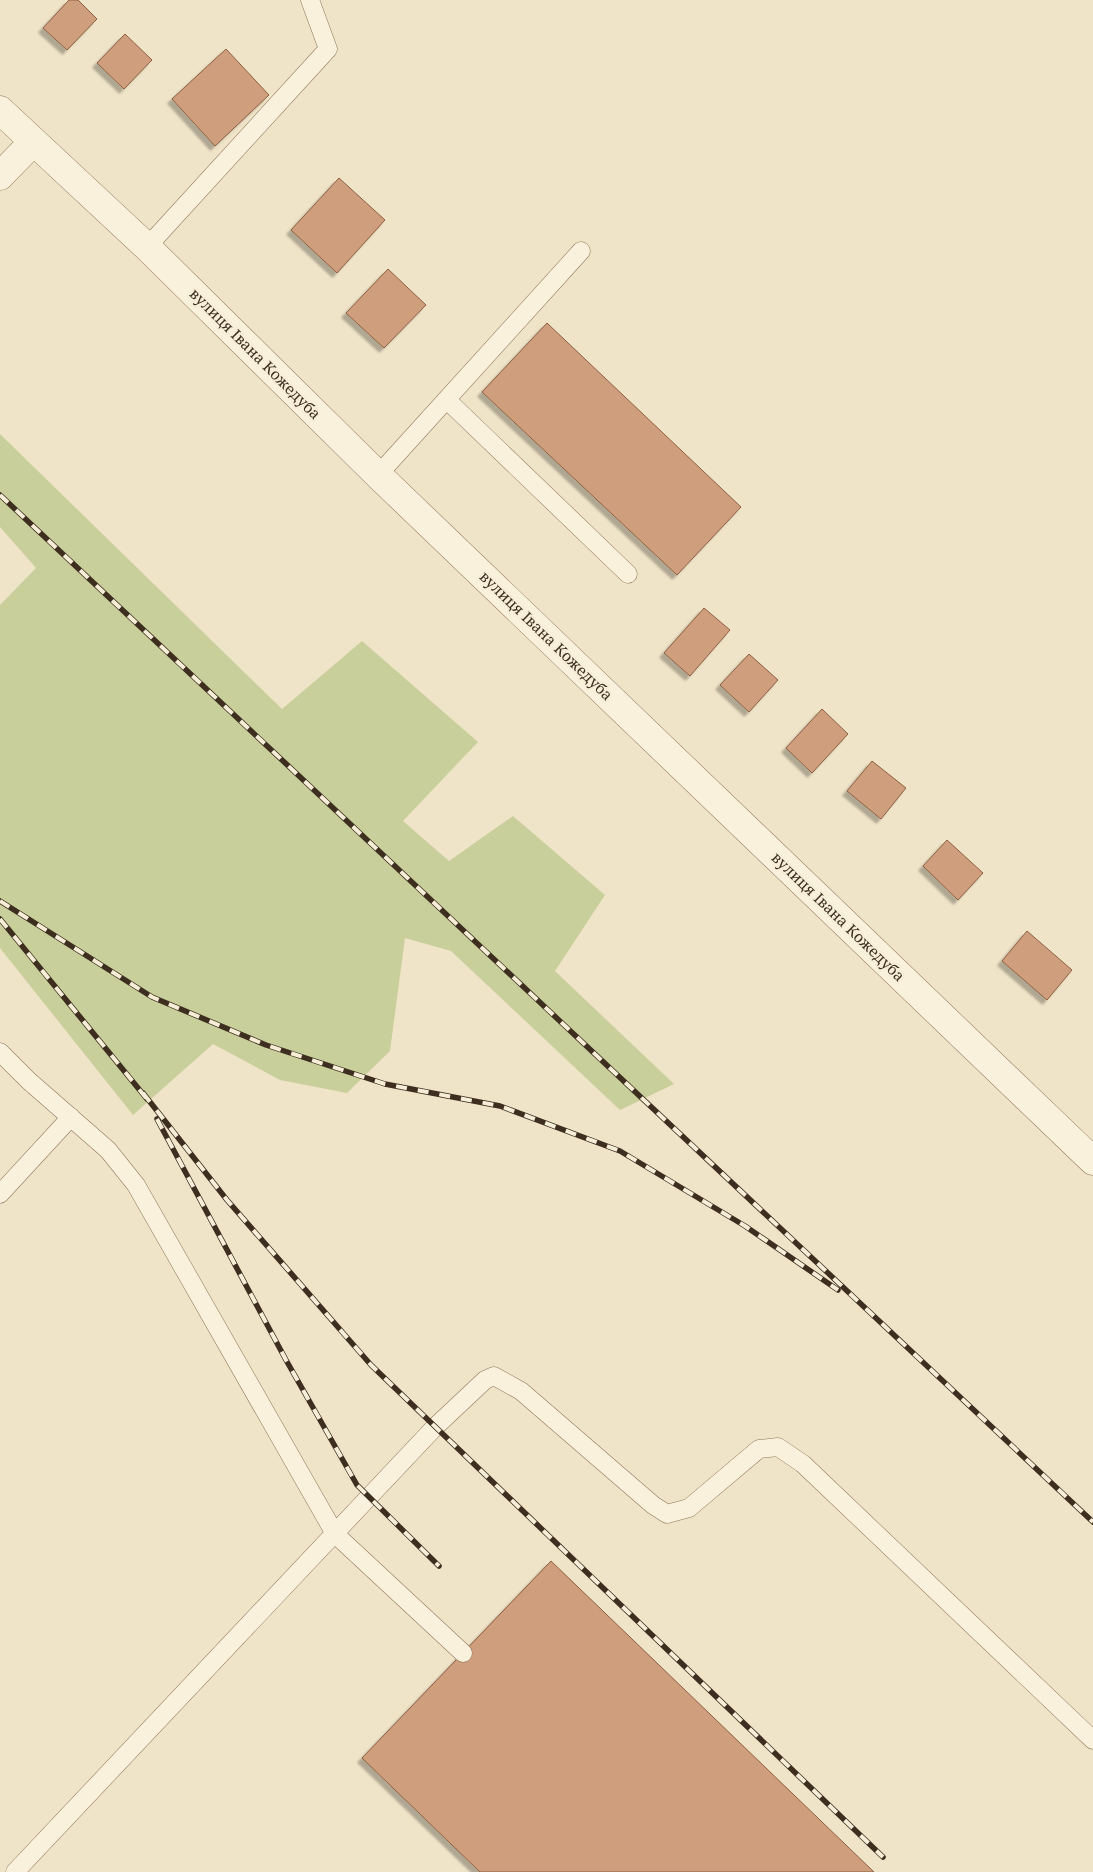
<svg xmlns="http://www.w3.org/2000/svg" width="1093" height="1872" viewBox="0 0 1093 1872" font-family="'Noto Serif',serif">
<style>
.green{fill:#c9cf9b}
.building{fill:#cf9f7d;stroke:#8d5f41;filter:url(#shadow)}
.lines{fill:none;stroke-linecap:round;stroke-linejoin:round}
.service-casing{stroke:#8d765c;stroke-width:19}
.minor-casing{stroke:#8d765c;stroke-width:29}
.tertiary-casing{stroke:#8d765c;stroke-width:29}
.service{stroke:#faf1dc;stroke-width:18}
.minor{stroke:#faf1dc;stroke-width:28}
.tertiary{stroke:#faf1dc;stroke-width:28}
.rail-casing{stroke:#3d2e20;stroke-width:5.5}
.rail{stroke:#f7eed8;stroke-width:4;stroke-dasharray:11;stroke-linecap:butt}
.labels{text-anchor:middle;stroke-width:5;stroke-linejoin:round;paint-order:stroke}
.street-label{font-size:15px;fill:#3d2e20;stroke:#f7eed8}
</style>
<defs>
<filter id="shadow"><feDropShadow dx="-4.5" dy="4.5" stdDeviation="1" flood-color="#0004"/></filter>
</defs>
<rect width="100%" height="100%" fill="#f0e4c8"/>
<path class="green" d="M0,434L282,709L362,641L478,742L403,821L449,861L513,816L605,895L555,971L674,1084L620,1110L451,951L405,938L390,1051L347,1093L280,1080L213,1044L133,1115L0,948V605L36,568L0,527Z"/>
<path class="building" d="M69,0H78L97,19L67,50L43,28Z
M125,34L152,60L124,89L97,63Z
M226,49L269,95L215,146L172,99Z
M339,178L385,220L337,273L291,230Z
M388,269L426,305L384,348L346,313Z
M547,323L741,507L677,575L482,392Z
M704,608L730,630L690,676L664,653Z
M749,654L778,680L749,712L720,685Z
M822,709L848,734L812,773L786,748Z
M872,761L906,788L881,819L847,791Z
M947,840L983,873L958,900L923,866Z
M1027,931L1072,970L1047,1000L1002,961Z
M551,1561L874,1872H480L362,1758Z"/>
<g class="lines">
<defs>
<path id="service" d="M147,247L328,49L310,0
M447,400L628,574
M378,475L581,251
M0,1052L29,1081L108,1150L136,1185L335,1534L463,1653
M0,1194L71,1117
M15,1872L435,1427L485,1380L494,1376L521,1391L653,1505L667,1514L689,1508L759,1449L778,1447L803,1464L1093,1740"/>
<path id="minor" d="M0,176L33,142"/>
<path id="tertiary" d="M0,110L147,247L378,475L1093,1161"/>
</defs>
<use href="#service" class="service-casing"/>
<use href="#minor" class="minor-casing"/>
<use href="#tertiary" class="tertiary-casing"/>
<use href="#service" class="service"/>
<use href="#minor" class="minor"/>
<use href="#tertiary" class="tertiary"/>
<defs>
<path id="rail" d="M0,495L1093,1522
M0,901L152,997L266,1045L385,1084L500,1106L620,1151L745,1226L838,1290
M0,919L147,1099
M143,1093L227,1200L371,1365L883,1857
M157,1119L286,1360L357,1485L439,1566"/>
</defs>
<use href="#rail" class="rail-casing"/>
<use href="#rail" class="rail"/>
</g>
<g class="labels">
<g class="street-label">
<text transform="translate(255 354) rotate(45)" y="5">вулиця Івана Кожедуба</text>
<text transform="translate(546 636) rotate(44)" y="5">вулиця Івана Кожедуба</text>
<text transform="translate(838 917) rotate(44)" y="5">вулиця Івана Кожедуба</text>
</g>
</g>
</svg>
